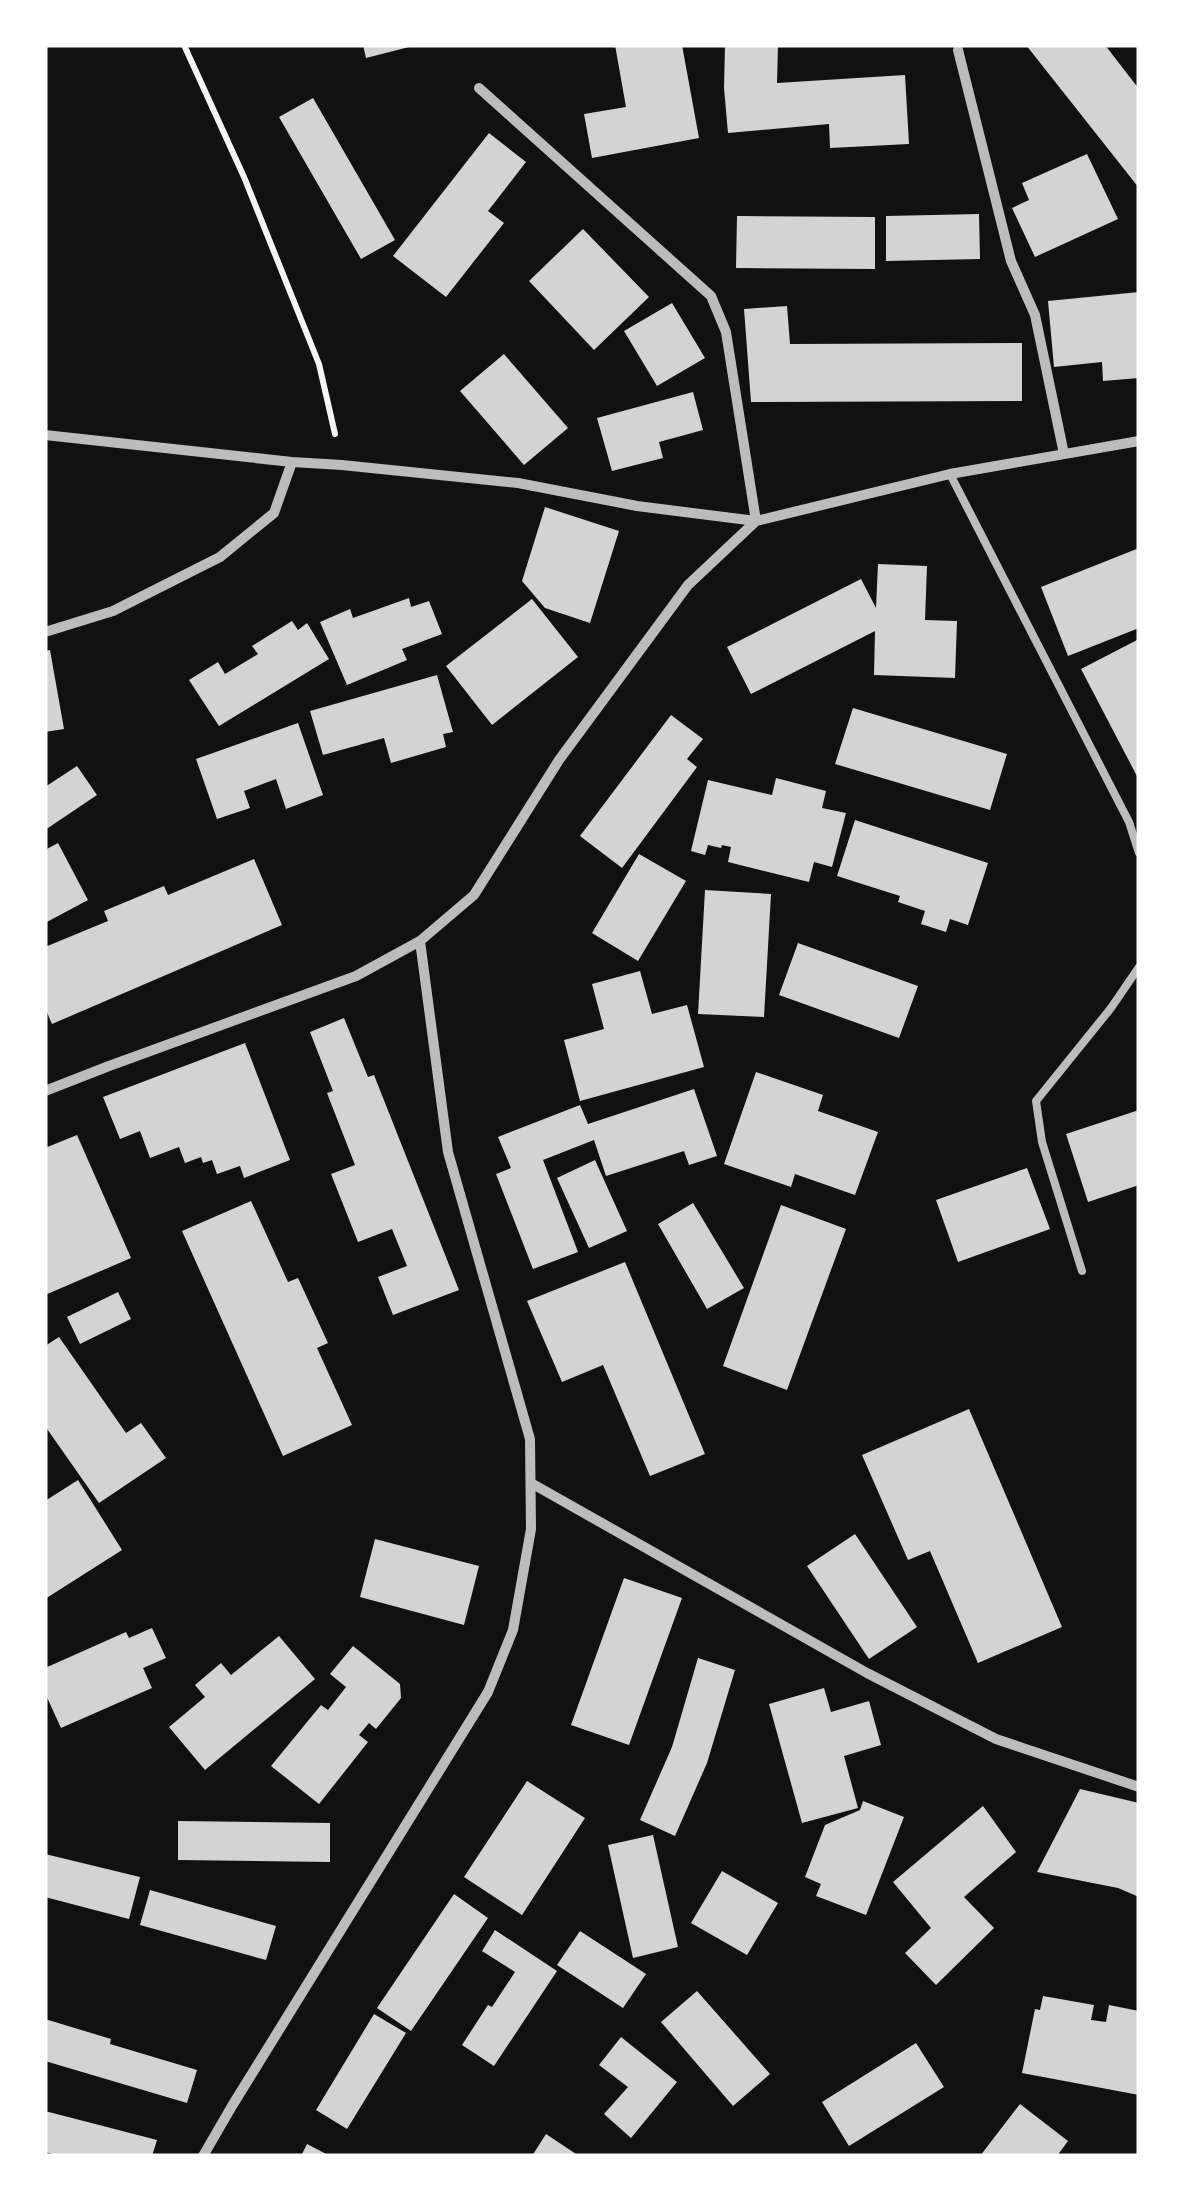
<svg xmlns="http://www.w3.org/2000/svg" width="1184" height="2201" viewBox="0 0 1184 2201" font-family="'IBM Plex Sans',sans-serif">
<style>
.building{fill:#d3d3d3}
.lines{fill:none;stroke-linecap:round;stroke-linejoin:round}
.path{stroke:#f5f5f5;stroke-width:6}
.service{stroke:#bcbcbc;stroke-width:8}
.minor{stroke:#bcbcbc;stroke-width:10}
</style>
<rect width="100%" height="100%" fill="#111"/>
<path class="building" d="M363,45H413V46L366,58Z
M615,45H682L699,138L592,158L584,114L626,107Z
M725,45H778L777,83L905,75L909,144L830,148L829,124L728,133L724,88Z
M1026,45H1105L1139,89V188Z
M313,98L395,240L361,259L279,117Z
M489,133L526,162L488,211L504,223L446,297L393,256Z
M1087,154L1118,219L1035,257L1012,208L1029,200L1022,183Z
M979,214L980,259L886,261V216Z
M737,216L875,217V269L736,268Z
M583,229L649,297L594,350L529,281Z
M1139,292V378L1103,381L1102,362L1054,367L1048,301Z
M672,303L705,358L657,386L624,331Z
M787,306L790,344L1022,343V401L751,402L744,309Z
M504,354L568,428L524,465L460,391Z
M693,392L703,430L659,442L663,458L612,471L597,418Z
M545,507L619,531L590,623L545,608L522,581Z
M1139,548V628L1068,656L1041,587Z
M878,564L927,566L925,620L957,621L955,678L874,675L875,631L751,694L727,647L861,579L876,608Z
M409,598L411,607L429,601L442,634L402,649L407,660L347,685L320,622L350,609L353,618Z
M532,599L578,657L492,725L446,666Z
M292,621L298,630L307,623L329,659L219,726L189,680L218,662L225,674L258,654L252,646Z
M1139,639V780L1081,669Z
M50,650L64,729L45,732V651Z
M437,675L453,732L443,734L446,747L391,763L384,738L323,755L310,711Z
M853,708L1007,754L990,810L835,764Z
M671,715L703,739L687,759L697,767L622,868L580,836Z
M298,723L323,795L286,809L276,779L244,791L250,808L217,819L196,759Z
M77,766L97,795L45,830V787Z
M776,778L826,791L822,808L846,813L832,867L814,862L809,882L728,862L731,847L722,845L721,848L708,845L705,855L691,851L708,780L772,795Z
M855,820L988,863L968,925L950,919L946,932L921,924L925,911L898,902L900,896L837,876Z
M58,843L88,900L45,923V850Z
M639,854L686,881L638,961L592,933Z
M254,859L282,925L52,1024L45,1008V947L108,921L104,911L164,886L168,895Z
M705,890L771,894L764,1017L698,1014Z
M798,943L918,986L899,1038L779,995Z
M640,971L652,1014L687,1005L704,1067L580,1101L564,1040L604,1029L592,984Z
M344,1018L368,1077L374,1075L459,1290L393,1315L378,1277L407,1266L392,1229L358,1242L331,1174L355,1165L327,1093L333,1091L310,1032Z
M245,1043L290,1160L244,1178L240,1166L217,1174L212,1160L203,1163L201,1157L185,1163L179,1147L150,1158L140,1131L120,1139L103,1097Z
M756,1072L823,1095L818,1111L878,1132L855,1195L795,1174L791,1187L724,1164Z
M694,1089L717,1156L689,1165L684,1151L606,1176L594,1140L543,1160L578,1252L533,1269L496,1174L511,1168L498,1137L580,1105L588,1124Z
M1139,1110V1185L1088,1202L1066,1134Z
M77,1135L131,1258L45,1295V1148Z
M595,1160L627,1231L589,1248L557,1178Z
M1027,1168L1050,1229L958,1262L936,1200Z
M251,1201L288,1282L298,1278L328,1343L317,1348L352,1425L283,1456L182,1231Z
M693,1203L744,1288L707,1309L658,1224Z
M781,1205L846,1229L787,1390L723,1366Z
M625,1262L705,1454L650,1476L603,1365L562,1382L527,1301Z
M118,1292L131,1319L80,1344L67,1317Z
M59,1337L126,1433L141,1423L166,1458L99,1503L45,1426V1346Z
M969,1409L1062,1627L978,1663L930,1551L908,1560L862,1455Z
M78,1480L122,1550L45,1599V1501Z
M855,1534L917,1627L869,1659L807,1566Z
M375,1539L479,1566L464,1625L360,1597Z
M624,1578L682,1598L629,1745L571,1725Z
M152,1628L166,1658L143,1668L152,1688L61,1728L45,1693V1668L126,1632L129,1638Z
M279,1636L315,1679L205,1770L169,1727L205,1697L195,1685L221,1663L231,1675Z
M353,1646L400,1684L401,1698L376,1729L369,1723L359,1735L368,1742L319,1804L271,1766L321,1705L328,1710L346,1687L330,1674Z
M698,1658L735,1670L707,1763L675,1836L640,1820L672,1747Z
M824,1688L831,1712L869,1701L881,1745L844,1756L858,1808L802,1823L769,1704Z
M527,1781L585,1818L522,1915L464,1877Z
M1080,1789L1139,1803V1897L1118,1888L1037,1872Z
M863,1801L904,1817L866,1915L816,1896L821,1884L805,1877L825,1825L860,1810Z
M983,1806L1016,1852L964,1897L994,1928L936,1985L905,1953L931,1928L893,1882Z
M178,1821L330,1823V1862L178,1860Z
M653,1835L678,1947L633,1958L608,1845Z
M45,1854L140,1877L129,1919L45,1897Z
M722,1871L778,1903L747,1955L691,1923Z
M150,1890L276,1926L266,1960L140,1925Z
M454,1894L488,1918L411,2031L377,2008Z
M495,1930L557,1971L494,2066L462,2045L488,2005L492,2007L515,1972L482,1951Z
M580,1931L646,1974L623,2008L557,1965Z
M697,1991L770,2074L733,2106L661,2022Z
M1043,1996L1094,2005L1091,2020L1106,2022L1109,2005L1139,2011V2095L1022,2073L1035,2009L1040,2010Z
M374,2014L406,2033L347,2129L316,2110Z
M45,2019L111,2039L110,2044L197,2070L187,2103L45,2061Z
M621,2037L677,2082L631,2138L604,2114L628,2087L599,2065Z
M916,2043L944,2087L849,2146L822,2102Z
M1020,2104L1068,2141L1057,2156H980Z
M45,2111L157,2140L152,2156H59L45,2152Z
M546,2134L579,2156H532Z
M307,2144L330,2156H301Z"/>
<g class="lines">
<path class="path" d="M184,45L244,177L319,364L335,434"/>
<path class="service" d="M950,474L1129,822L1139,853
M1082,1271L1042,1142L1036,1101L1111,1008L1139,967"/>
<path class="minor" d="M958,50L1011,261L1035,315L1064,454
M45,435L292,462L342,465L518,483L637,506L756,521L726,332L711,296L479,88
M45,632L113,611L220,557L274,513L292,462
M45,1091L109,1066L356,976L420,941L474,895L559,760L688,585L756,521L950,474L1139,441
M531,1483L867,1673L996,1739L1139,1787
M203,2156L232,2106L488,1692L513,1630L531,1529L530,1439L448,1152L420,941"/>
</g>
<rect width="1184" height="2201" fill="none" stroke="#ffffff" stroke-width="95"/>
</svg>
